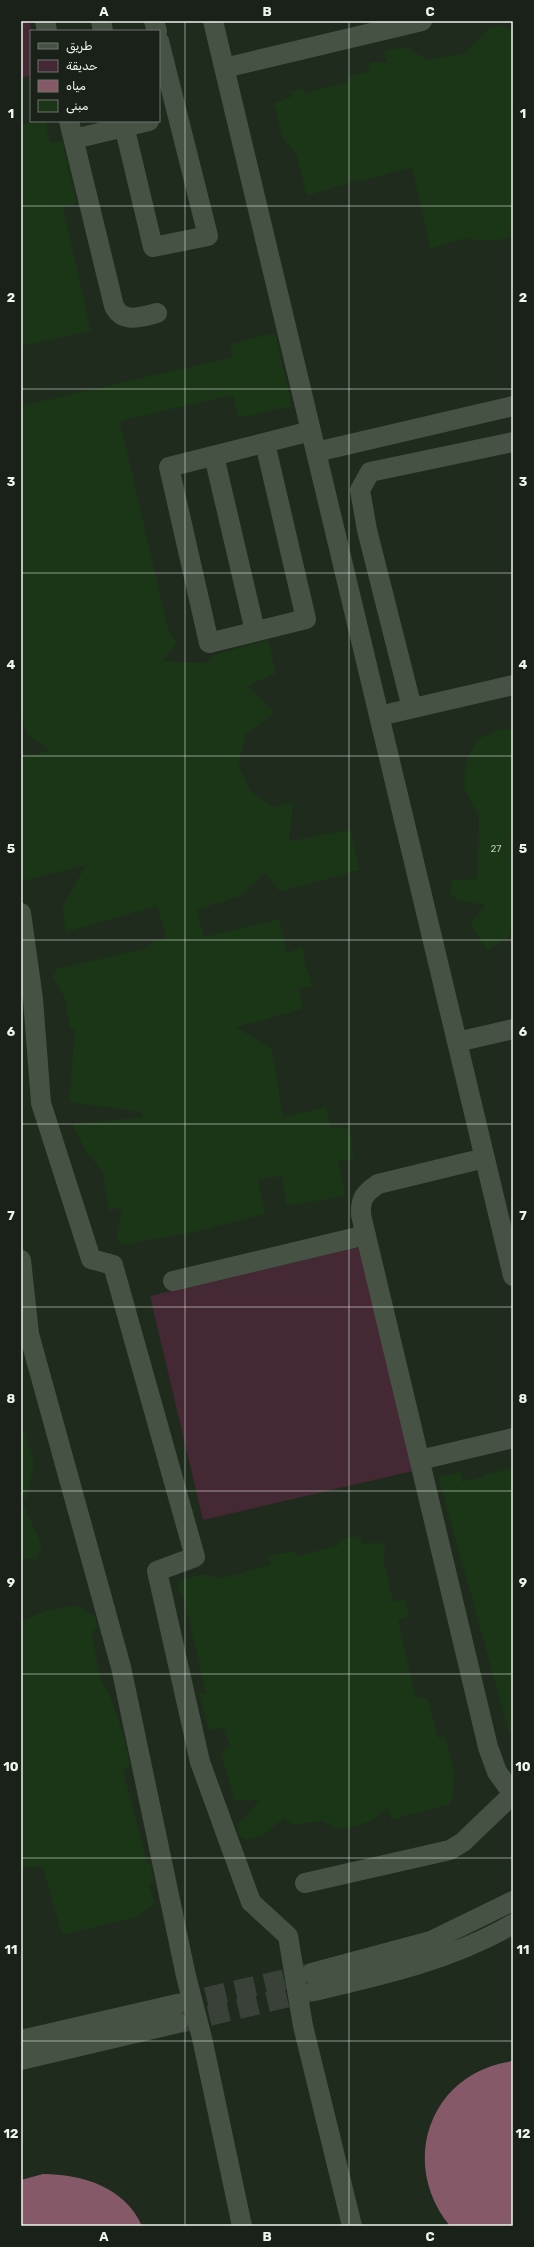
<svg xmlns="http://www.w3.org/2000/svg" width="534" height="2247" viewBox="0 0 534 2247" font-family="Rubik,Vazirmatn,sans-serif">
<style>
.built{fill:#1f2b1d;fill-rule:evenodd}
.green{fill:#442833}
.water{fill:#865969}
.building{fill:#1a3617}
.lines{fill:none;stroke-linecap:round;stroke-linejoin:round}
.minor-tunnel{stroke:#394138;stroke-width:20;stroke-dasharray:20 10;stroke-linecap:butt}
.minor{stroke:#465344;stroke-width:20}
.grid{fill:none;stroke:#eff4ee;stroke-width:1;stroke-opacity:0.55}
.labels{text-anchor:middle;stroke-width:4;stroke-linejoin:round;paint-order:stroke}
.number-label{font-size:10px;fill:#bac4b8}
.neatline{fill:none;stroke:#eff4ee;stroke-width:1.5}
.grid-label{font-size:13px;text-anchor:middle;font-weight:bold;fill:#eff4ee}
</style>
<rect width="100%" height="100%" fill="#192118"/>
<path class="built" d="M21,21H513V2226H21ZM31,31H159V121H31Z"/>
<path class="green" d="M21,21H29L32,31L31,75L21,78Z
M360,1247L413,1471L203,1520L150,1296Z"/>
<path class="water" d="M513,2061V2226H450C398,2163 430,2072 513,2061Z
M43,2174C82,2174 125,2187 142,2226H21V2180Z"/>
<path class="building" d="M499,25L513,31V236L505,239L483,241L465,238L430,249L412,167L359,182L358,180L307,196L296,154L282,137L274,103L293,96L289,91L303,88L305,93L349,81V76L368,72L369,65L372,62H387L384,51L407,47L427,60L464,53L489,28Z
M37,121H45L50,143L62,140L77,203L63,207L91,331L21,346V125Z
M275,333L292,406L238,418L233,395L120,421L169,633L177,642L164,661L205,663L214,655L268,640L276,673L248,686L275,712L246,735L238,765L252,793L274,807L293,802L289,841L351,830L359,870L280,892L265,873L241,896L197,910L204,937L279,919L287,953L303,947L305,964L313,987L299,988L303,1009L236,1027L272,1049L283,1117L326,1107L330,1126L350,1128L354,1158L338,1162L346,1196L286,1206L282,1176L258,1180L265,1214L194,1232L125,1245L116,1240L122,1207L109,1211L103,1173L84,1148L72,1124L142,1117V1112L69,1102L75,1028L70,1029L65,998L52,978L57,969L148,948L147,945L166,937L157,906L66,932L62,907L86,865L21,881V757L50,751L26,734L21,708V406L233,357L230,344Z
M501,729L513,730V934L487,951L470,924L485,905L458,900L449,894L453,880L477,879L479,817L464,788L466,760L478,739Z
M25,1431L34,1464L27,1499L21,1498V1432Z
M513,1467V1732H509L438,1477L461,1472L462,1482Z
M21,1499L42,1545L37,1559H21Z
M360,1536L362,1545L377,1542L386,1547L384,1561L393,1602L405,1599L409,1616L398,1620L416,1697L428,1698L438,1738L445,1736L455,1775L451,1804L391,1820L388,1808L370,1821L350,1828L336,1829L322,1821L293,1825L284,1818L263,1835L247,1840L239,1836L236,1826L260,1800H234L221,1752L230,1747L224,1728L209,1730L199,1694L206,1693L184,1600L177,1589L181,1580L205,1574L222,1578L270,1565L268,1556L295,1551L298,1556L339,1545L338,1539Z
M72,1606L83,1607L88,1614L95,1616L98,1628L92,1632L100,1678L110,1696L123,1733L130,1767L123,1770L147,1863L151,1864L154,1880L149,1885L155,1905L133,1918L62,1935L42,1866L21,1868V1621L44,1611Z"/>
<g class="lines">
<path class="minor-tunnel" d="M177,2004L312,1973
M180,2023L314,1991"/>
<path class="minor" d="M45,21L47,31
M101,21L103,31
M154,21L157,31
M213,21L513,1276
M224,68L422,21
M69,121L114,306C123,324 141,317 157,313
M123,121L153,247L208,236L159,41
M74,139L149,121
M265,443L306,619L209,643L169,467L311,431
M316,452L513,406
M214,456L255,631
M412,708L367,530L360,490L370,472L513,442
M379,716L513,685
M21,913L33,999L41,1103L91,1259L113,1265L195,1557L157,1571L200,1762L251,1902L288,1936L303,2026L352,2226
M457,1042L513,1029
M485,1158L378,1184C365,1193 360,1198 361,1215L488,1747L497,1772L513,1794
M21,1260L29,1334L121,1667L186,1976L202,2038L242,2226
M173,1281L366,1235
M420,1460L513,1438
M305,1883L450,1850L463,1842L513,1794
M312,1973L431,1941L513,1901
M314,1991C383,1975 451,1960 513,1924
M21,2040L177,2004
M21,2060L178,2023"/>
</g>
<path class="grid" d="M185,21V2226M349,21V2226M21,206H513M21,389H513M21,573H513M21,756H513M21,940H513M21,1124H513M21,1307H513M21,1491H513M21,1674H513M21,1858H513M21,2041H513"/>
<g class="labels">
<g class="number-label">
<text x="496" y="852">27</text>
</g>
</g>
<rect width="534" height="2247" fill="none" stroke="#192118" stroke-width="44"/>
<rect x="30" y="30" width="130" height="92" fill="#192118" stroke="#6f756e"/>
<rect x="38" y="43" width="20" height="6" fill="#465344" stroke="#6f756e"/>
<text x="66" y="50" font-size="12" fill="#eff4ee">طريق</text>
<rect x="38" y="60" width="20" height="12" fill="#442833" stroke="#6f756e"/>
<text x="66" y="70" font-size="12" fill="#eff4ee">حديقة</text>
<rect x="38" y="80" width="20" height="12" fill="#865969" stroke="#6f756e"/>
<text x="66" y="90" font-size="12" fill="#eff4ee">مياه</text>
<rect x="38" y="100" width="20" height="12" fill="#1a3617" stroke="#6f756e"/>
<text x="66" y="110" font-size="12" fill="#eff4ee">مبنى</text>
<rect x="22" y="22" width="490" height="2203" class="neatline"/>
<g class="grid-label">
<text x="104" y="16">A</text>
<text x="267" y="16">B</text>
<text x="430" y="16">C</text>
<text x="11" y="118">1</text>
<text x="523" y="118">1</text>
<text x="11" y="302">2</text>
<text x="523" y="302">2</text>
<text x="11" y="486">3</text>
<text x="523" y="486">3</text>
<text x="11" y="669">4</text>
<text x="523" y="669">4</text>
<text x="11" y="853">5</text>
<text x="523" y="853">5</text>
<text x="11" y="1036">6</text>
<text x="523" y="1036">6</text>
<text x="11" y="1220">7</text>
<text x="523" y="1220">7</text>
<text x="11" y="1403">8</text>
<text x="523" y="1403">8</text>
<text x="11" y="1587">9</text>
<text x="523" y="1587">9</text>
<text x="11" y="1771">10</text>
<text x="523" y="1771">10</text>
<text x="11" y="1954">11</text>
<text x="523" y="1954">11</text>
<text x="11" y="2138">12</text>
<text x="523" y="2138">12</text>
<text x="104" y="2241">A</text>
<text x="267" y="2241">B</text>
<text x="430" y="2241">C</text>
</g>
</svg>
